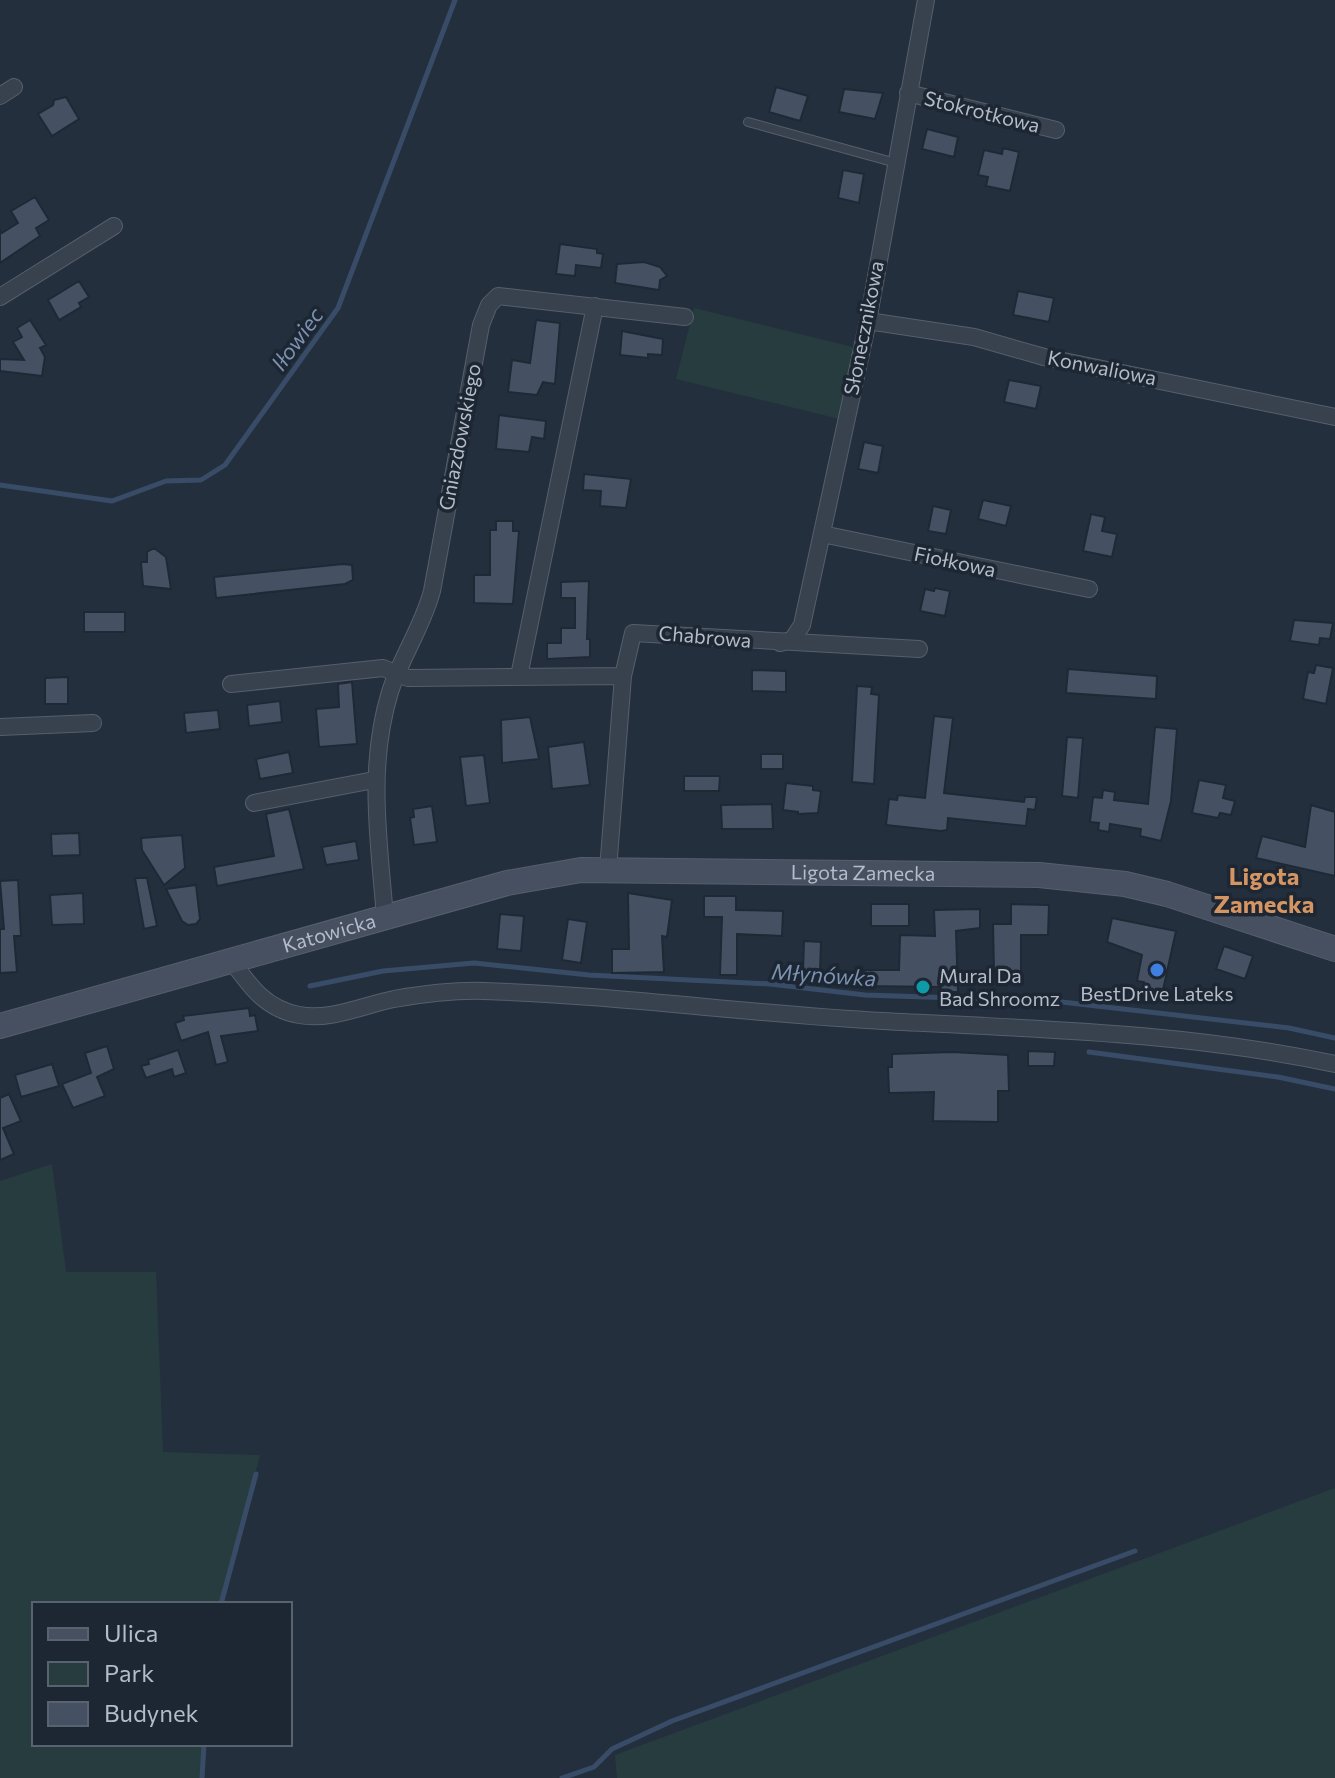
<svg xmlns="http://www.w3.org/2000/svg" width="1335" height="1778" viewBox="0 0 1335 1778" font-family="Commissioner,sans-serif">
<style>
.green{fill:#263c3f}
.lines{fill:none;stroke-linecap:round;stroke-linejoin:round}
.stream{stroke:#394c67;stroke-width:5}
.building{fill:#455162;stroke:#1f2835;stroke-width:2}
.service-casing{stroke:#565f6c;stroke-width:10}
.minor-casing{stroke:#565f6c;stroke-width:18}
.secondary-casing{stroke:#565f6c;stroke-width:26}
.service{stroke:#38414e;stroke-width:8}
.minor{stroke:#38414e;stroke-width:16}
.secondary{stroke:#465061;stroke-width:24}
.shop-dot{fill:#3f7fe0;stroke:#1d2633;stroke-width:3}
.culture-dot{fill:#0f9aa8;stroke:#1d2633;stroke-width:3}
.labels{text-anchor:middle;stroke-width:7;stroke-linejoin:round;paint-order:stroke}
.street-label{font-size:20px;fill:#b4bcc9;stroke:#1d2633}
.poi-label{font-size:20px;fill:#b4bcc9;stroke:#1d2633;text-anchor:start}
.water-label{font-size:22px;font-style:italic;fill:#7c92b1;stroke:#1d2633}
.quarter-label{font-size:24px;font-weight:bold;fill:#d59563;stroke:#1d2633}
</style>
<rect width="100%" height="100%" fill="#242f3e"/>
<path class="green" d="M694,308L857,348L843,420L676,379Z
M52,1164L66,1272H156L163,1452L260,1455L221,1604H34V1744H203L200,1778H0V1181Z
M1335,1488V1778H617L615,1755Z"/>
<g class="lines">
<path class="stream" d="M0,485L112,501L166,481L201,480L225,465L338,308L455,0
M310,986L383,971L474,963L589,975L770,984L865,995L1053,1001L1289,1028L1335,1038
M1089,1052L1278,1077L1335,1089
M221,1604L256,1474
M202,1778L204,1744
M562,1778L594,1767L612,1749L672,1721L1135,1551"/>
</g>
<path class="building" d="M776,87L808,96L800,121L769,112Z
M844,89L883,93L875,119L839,112Z
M66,97L79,119L52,136L38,114L53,105L54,100Z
M927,129L958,137L954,157L922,149Z
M1003,148L1019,152L1010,191L986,186L988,177L978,175L984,150L1002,154Z
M843,170L864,174L859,203L838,198Z
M35,197L49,220L36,228L40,236L0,263V230L2,233L18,223L11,211Z
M560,244L597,249V253L603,254L601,268L576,265L575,276L556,274Z
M644,262L660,267L667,276L660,280L659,290L615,283L617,264Z
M79,281L89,297L79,303L81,307L59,320L48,300Z
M1018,291L1054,298L1049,322L1013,315Z
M30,320L46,345L40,348L45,357L42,376L0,371V359L24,360L13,342L22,337L17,328Z
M536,320L560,323L555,384L543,382L537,395L508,392L512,360L530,363Z
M622,331L663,339L662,355L648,354V358L620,355Z
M1009,380L1041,386L1036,409L1004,402Z
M499,415L546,421L544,439L532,437L529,452L496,449Z
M864,442L883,446L878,473L858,469Z
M584,474L631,479L626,508L600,506L601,491L583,490Z
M983,500L1011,506L1006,526L978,519Z
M933,506L951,510L946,534L928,531Z
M1091,514L1105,517L1102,531L1117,534L1112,557L1083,551Z
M496,521H513V531H519L513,604L474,603V575H490V530H496Z
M154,548L166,557L171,589L143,586L141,562H147V552Z
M343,564L352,565L353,580L345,584L216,598L214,577Z
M589,581L587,639H590V657L547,659V643H561V628H575V598H561V582Z
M935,588L950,591L945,616L920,611L925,589L934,591Z
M84,612H125V632H84Z
M1294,620L1333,623L1330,639L1320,638L1319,645L1290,641Z
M1316,665L1333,668L1326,704L1303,699L1308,672L1314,673Z
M1068,669L1157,676L1156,699L1066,693Z
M752,670L786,671V692L752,691Z
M68,677V704H45V678Z
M352,682L357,744L319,747L316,709L339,707L338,684Z
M857,686L872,687L871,694L879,695L874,784L852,782Z
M280,701L282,722L249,726L247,705Z
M218,710L220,729L186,733L184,713Z
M934,716L953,718L944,793L1024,802L1025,797H1037L1035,810L1028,809L1026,826L948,818L947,830L941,831L886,825L889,799L897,800L898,795L925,798Z
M530,717L539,759L502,763L501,720Z
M1155,727L1177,729L1171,801L1161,841L1140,836L1141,829L1110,824L1109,832L1098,830L1099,823L1090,822L1093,797L1102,798L1103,790L1115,792L1114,800L1148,804Z
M1067,737L1083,738L1078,798L1062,796Z
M584,742L590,785L552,789L548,747Z
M289,752L293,773L260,779L256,759Z
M761,754H783V769H761Z
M484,755L490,803L466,806L460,757Z
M684,776H720L719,791H684Z
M1199,780L1226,785L1223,798L1235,801L1231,815L1220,813L1218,818L1192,813Z
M786,783L813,786V790L821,791L818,813L798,814V812L783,810Z
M772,804L773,829H722L721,805Z
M1311,805L1335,812V876L1256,858L1262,836L1305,847Z
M432,806L437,842L414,845L410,818L414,817L413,809Z
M289,809L304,869L217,886L214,867L274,856L266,814Z
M79,833L80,855L52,856L51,834Z
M182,835L185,868L164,885L142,850L141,838Z
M356,841L359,860L326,865L322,847Z
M135,878H147L157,926L144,929Z
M18,880L21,936H14L17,972L0,973V929H4L0,881Z
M196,885L200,919L196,924L188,925L182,921L166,889Z
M83,893L84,924L52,925L50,895Z
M628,893L672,900L667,937L662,936L664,972L612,973V949H629Z
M704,896H736V910L783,911L782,936L737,934V975H720L722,917H704Z
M871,904H909V926H871Z
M1011,904L1049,905L1048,935H1021V972H994L993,924H1011Z
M980,909V928L956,931L958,992H941V987L864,986V970H899L900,935L935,936L934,910Z
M500,914L524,916L521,951L497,949Z
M1112,918L1176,931L1161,999L1141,995L1144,982L1137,981L1142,955L1107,942Z
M568,919L587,922L581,963L562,960Z
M804,941L821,942L820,972L803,971Z
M1224,946L1253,956L1245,979L1216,969Z
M249,1008L250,1016L255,1015L258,1031L221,1036L228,1062L216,1065L208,1032L181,1041L175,1023L184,1020L183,1016Z
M107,1046L114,1069L97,1077L105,1096L73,1108L62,1084L91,1073L85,1053Z
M178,1050L186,1073L174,1077L172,1069L146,1078L141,1066L149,1064L148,1060Z
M1028,1051L1055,1052L1054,1066H1028Z
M952,1052L1008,1055L1009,1091H998V1122L933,1121L934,1092L889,1093L888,1067H892V1054Z
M52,1064L59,1086L21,1097L15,1075Z
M9,1094L21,1121L3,1128L14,1154L0,1160V1098Z"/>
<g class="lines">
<defs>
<path id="service" d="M748,122L896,163"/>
<path id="minor" d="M908,93L1056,130
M0,96L14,87
M0,297L114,226
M868,321L974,337L1044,357L1335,417
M822,534L1089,589
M780,643L792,640L802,625L868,321L926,0
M519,676L595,306
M231,684L383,668L408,678L623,676
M0,727L93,723
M254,803L374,780
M608,870L623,676L633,633L919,649
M385,917C379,841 367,767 390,692C401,657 422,628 432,591L481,325L489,305L498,296L685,317
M231,960C250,986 265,1009 299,1015C330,1021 364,1005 394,999C423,994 454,990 484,991C617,995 750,1014 883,1021C1034,1029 1186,1032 1335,1064"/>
<g id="secondary">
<path id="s1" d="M0,1026L507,883L581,870L1039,875L1125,884L1167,894L1335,949"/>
</g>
</defs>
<use href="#service" class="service-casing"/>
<use href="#minor" class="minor-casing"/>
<use href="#secondary" class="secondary-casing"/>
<use href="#service" class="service"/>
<use href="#minor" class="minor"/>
<use href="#secondary" class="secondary"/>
</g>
<circle class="shop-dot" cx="1157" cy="970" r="8"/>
<circle class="culture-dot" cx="923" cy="987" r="8"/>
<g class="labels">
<g class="street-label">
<text transform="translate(982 112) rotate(14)" y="7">Stokrotkowa</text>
<text transform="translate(864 328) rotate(-79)" y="7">Słonecznikowa</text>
<text transform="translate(1102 368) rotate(11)" y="7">Konwaliowa</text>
<text transform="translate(460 437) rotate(-79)" y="7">Gniazdowskiego</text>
<text transform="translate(955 562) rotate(12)" y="7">Fiołkowa</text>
<text transform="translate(705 637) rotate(5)" y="7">Chabrowa</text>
<text dy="7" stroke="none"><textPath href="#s1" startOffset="884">Ligota Zamecka</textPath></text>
<text dy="7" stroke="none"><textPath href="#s1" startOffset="342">Katowicka</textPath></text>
</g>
<g class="poi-label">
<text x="939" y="983">Mural Da<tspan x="939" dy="23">Bad Shroomz</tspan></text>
<text x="1157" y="1001" text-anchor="middle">BestDrive Lateks</text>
</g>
<g class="water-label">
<text transform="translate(297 339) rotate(-54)" y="8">Iłowiec</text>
<text transform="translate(824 975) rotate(4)" y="8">Młynówka</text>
</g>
<g class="quarter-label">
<text x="1264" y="885">Ligota<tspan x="1264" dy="28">Zamecka</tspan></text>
</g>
</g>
<rect x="32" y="1602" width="260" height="144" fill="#1d2633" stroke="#59626f" stroke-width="2"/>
<rect x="48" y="1628" width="40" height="12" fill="#465061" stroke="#59626f" stroke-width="2"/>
<text x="104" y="1642" font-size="24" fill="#b4bcc9">Ulica</text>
<rect x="48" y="1662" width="40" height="24" fill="#263c3f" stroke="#59626f" stroke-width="2"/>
<text x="104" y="1682" font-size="24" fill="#b4bcc9">Park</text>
<rect x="48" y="1702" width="40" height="24" fill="#455162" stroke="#59626f" stroke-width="2"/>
<text x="104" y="1722" font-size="24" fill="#b4bcc9">Budynek</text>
</svg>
